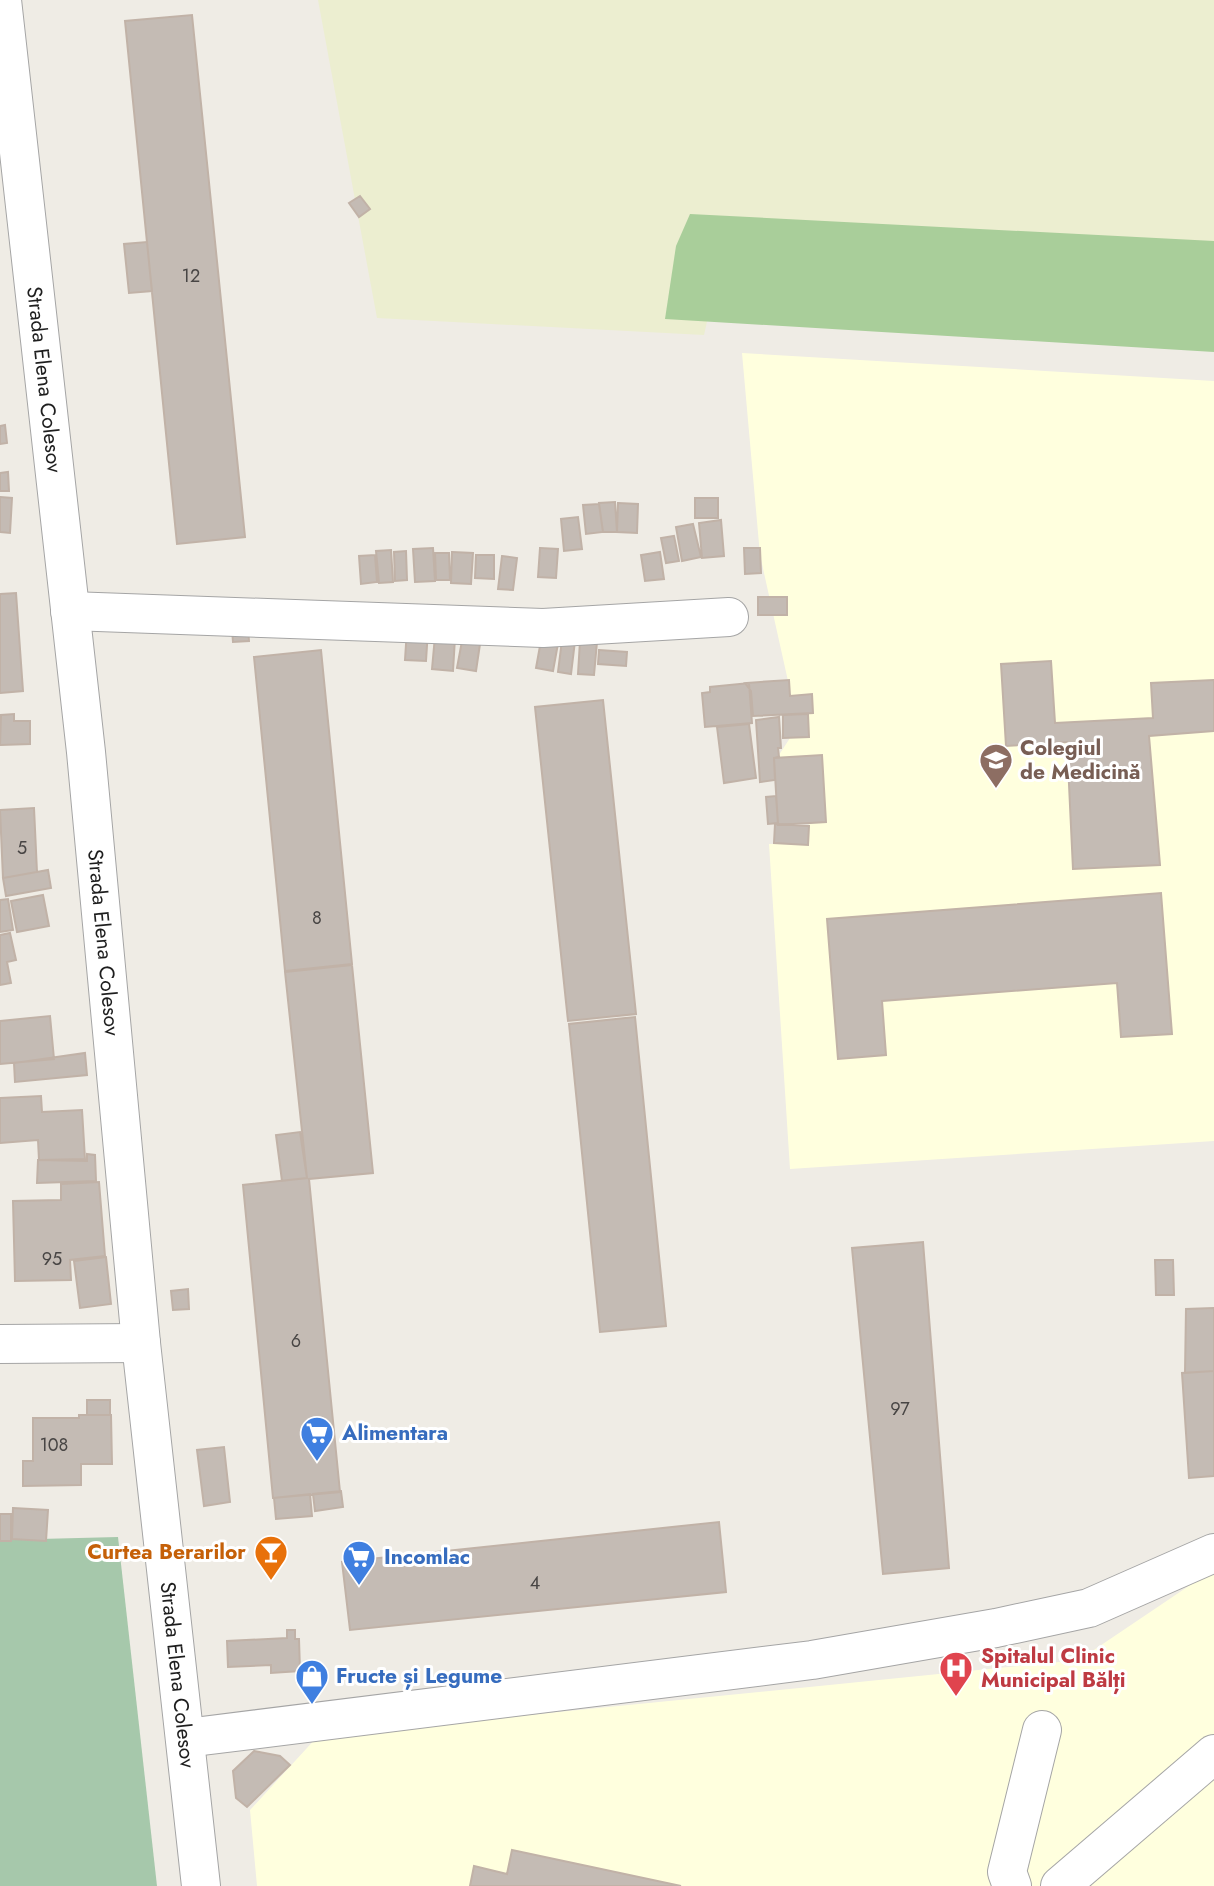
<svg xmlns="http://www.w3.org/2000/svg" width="1214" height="1886" viewBox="0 0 1214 1886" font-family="Jost,sans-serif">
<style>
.education{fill:#ffffde}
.farmland{fill:#eceed0}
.forest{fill:#a9ce9a}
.cemetery{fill:#a6c8ab}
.building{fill:#c4bbb4;stroke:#c1b2a7;stroke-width:2}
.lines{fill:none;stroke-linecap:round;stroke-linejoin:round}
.minor-casing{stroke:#a5a5a5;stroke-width:40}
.minor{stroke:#fff;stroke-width:38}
.labels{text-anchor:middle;stroke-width:6;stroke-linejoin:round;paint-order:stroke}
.number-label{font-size:18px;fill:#484544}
.street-label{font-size:21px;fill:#1e1e1e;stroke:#fff}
.education-label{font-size:21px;font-weight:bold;fill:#785e54;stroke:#fff;text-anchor:start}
.shop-label{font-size:21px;font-weight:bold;fill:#366cbe;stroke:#fff;text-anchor:start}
.food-label{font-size:21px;font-weight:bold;fill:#c56008;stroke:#fff;text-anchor:end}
.health-label{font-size:21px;font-weight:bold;fill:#be3a42;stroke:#fff;text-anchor:start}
</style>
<rect width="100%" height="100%" fill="#efece5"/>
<path class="education" d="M742,353L1214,381V1141L790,1169L769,844L807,843L809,822L777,758L790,738L788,681L760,555Z
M1214,1569V1886H257L250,1810L318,1736L1079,1660Z"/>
<path class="farmland" d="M318,0H1214V245L730,220L704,335L377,318Z"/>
<path class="forest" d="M690,214L1214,241V352L665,319L676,246Z"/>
<path class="cemetery" d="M118,1537L157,1886H0V1540Z"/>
<path class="building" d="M192,15L245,537L177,544L125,21Z
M360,196L370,209L359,217L349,203Z
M147,242L152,291L129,293L124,244Z
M5,425L7,443L0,444V426Z
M8,472L9,491H0V473Z
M0,497L12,498L10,533L0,532Z
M695,498H718V518H695Z
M615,502L617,532H603L599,503Z
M618,503L638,504L637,533L617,532Z
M599,504L603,532L586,534L583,505Z
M578,517L582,549L564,551L561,519Z
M721,520L724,556L702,558L699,523Z
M693,524L701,557L682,561L676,527Z
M674,536L679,561L666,563L661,538Z
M433,548L435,581L415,582L413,549Z
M540,548L558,549L556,578L538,577Z
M744,548H760L761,573L745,574Z
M391,550L393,582L379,583L376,551Z
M406,551L407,580L395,581L394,552Z
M452,552L473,553L471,584L451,583Z
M660,552L664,579L645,581L641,555Z
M435,553H449L450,580H436Z
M375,555L377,582L361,584L359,556Z
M476,555H494V579L475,578Z
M502,556L517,558L513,590L498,589Z
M16,593L23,691L0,693V594Z
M758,597H787V615H758Z
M231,616H247L249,641L233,642Z
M407,629L428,630L426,661L405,660Z
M542,635L559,638L553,671L536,668Z
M435,636L455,638L453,671L432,669Z
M562,640L575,641L571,674L558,672Z
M462,641L480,644L476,671L457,668Z
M580,641L597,642L594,675L578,674Z
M321,650L352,964L285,971L254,657Z
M599,650L627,652L626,666L598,664Z
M1051,661L1055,723L1153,718L1151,683L1214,680V731L1149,736L1160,865L1073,869L1067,742L1006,746L1001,664Z
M789,680L790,696L812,694L813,713L753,716L751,691L745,683Z
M749,683L752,723L705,727L702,693L710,692V687Z
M603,700L636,1014L568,1021L535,707Z
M14,714V721H30V744L0,745L1,715Z
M808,714L809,737L783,738V715Z
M779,717L781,748H778L779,757L774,758L775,780L760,782L756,720Z
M749,724L756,778L724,783L717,727Z
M822,755L826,822L778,825L774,758Z
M776,796L778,823L768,824L766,797Z
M34,808L37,872L3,878L0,810Z
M775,824L809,826L808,845L774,843Z
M48,870L51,888L6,896L3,878Z
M1161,893L1172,1034L1121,1037L1117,983L882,1001L886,1055L838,1059L827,919Z
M43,895L49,926L17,932L11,901Z
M8,899L13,930L0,932V900Z
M10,933L16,960L7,962L11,983L0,985V935Z
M352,965L373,1173L309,1179L340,1492L273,1498L243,1185L307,1178L285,972Z
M50,1016L54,1059L0,1064V1021Z
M635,1017L666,1326L600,1332L569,1024Z
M85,1053L87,1075L15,1082L14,1063Z
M41,1096L42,1112L82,1110L85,1159L39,1160L38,1140L0,1143V1098Z
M300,1132L307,1178L282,1181L276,1135Z
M87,1154L95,1155L96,1181L37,1183L38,1160L87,1161Z
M99,1182L105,1256L70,1260L71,1280L15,1281L13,1201L61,1200V1184Z
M923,1242L949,1568L883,1574L852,1248Z
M106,1257L111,1304L80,1308L74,1261Z
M1155,1260H1173L1174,1295H1156Z
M188,1289L189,1309L173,1310L171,1291Z
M1214,1308V1371L1185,1373L1186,1309Z
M1214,1371V1476L1189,1478L1182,1373Z
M87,1400H110V1415H87Z
M79,1415H111L112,1464H81V1485L23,1486V1461H33V1418H79Z
M224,1447L230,1502L204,1506L197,1450Z
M341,1491L343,1507L315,1511L313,1494Z
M310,1494L312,1516L276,1519L274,1498Z
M13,1508L48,1510L46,1541L12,1539Z
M0,1514H11V1541H0Z
M719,1522L726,1592L350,1630L342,1562Z
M287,1630H295V1639H299L300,1671L271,1673V1665L228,1667L227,1641L287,1638Z
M254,1751L280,1756L290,1765L247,1807L236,1798L233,1771Z
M512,1850L681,1886H470L474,1866L507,1874Z"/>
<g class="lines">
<defs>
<g id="minor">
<path id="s1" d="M2,0L86,752L141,1343L201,1886"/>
<path d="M70,611L543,628L729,617"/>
<path d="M0,1344L141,1343"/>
<path d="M186,1738L812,1660L996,1628L1089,1608L1214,1553"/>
<path d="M1012,1886L1007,1872L1042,1730"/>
<path d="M1060,1886L1214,1754"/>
</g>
</defs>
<use href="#minor" class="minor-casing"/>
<use href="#minor" class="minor"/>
</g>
<defs>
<symbol id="university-pin" viewBox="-11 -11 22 30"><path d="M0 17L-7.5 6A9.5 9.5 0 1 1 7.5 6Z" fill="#8d6e63" stroke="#fff"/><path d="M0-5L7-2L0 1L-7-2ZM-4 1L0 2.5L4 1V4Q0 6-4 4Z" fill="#fff"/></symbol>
<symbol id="supermarket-pin" viewBox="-11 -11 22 30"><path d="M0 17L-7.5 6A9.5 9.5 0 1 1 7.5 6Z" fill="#3f7fe0" stroke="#fff"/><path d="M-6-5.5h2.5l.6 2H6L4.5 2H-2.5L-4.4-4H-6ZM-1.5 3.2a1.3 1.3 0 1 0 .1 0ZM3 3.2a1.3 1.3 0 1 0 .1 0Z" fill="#fff"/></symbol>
<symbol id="bar-pin" viewBox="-11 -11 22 30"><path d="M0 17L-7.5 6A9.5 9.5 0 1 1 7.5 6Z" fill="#e8710a" stroke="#fff"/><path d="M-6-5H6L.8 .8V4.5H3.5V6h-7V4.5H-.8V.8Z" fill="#fff"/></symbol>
<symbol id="hospital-pin" viewBox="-11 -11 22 30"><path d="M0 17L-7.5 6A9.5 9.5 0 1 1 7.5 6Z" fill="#e0444e" stroke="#fff"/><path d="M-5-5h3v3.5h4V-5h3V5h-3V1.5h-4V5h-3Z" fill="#fff"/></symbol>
<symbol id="shop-pin" viewBox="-11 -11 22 30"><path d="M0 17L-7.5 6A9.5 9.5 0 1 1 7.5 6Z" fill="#3f7fe0" stroke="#fff"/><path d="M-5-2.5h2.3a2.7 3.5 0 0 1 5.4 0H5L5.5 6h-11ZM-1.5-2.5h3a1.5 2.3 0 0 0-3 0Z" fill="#fff"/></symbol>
</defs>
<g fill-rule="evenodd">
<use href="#university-pin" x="977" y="741" width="38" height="52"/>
<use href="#supermarket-pin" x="298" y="1414" width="38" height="52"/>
<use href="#bar-pin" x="252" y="1533" width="38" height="52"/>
<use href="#supermarket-pin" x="340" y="1538" width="38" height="52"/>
<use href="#hospital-pin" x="937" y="1649" width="38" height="52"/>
<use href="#shop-pin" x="293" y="1657" width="38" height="52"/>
</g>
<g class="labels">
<g class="number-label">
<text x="191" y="282">12</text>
<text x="22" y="854">5</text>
<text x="317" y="924">8</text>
<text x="52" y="1265">95</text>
<text x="296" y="1347">6</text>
<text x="900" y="1415">97</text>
<text x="54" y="1451">108</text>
<text x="535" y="1589">4</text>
</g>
<g class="street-label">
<text dy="7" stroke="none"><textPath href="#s1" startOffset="382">Strada Elena Colesov</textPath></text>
<text dy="7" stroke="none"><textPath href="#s1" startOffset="948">Strada Elena Colesov</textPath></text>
<text dy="7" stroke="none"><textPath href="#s1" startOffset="1684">Strada Elena Colesov</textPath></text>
</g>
<g class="education-label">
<text x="1020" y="755">Colegiul<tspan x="1020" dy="24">de Medicină</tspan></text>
</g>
<g class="shop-label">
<text x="342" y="1440">Alimentara</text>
<text x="384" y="1564">Incomlac</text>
<text x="336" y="1683">Fructe și Legume</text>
</g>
<g class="food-label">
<text x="246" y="1559">Curtea Berarilor</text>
</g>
<g class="health-label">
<text x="981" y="1663">Spitalul Clinic<tspan x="981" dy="24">Municipal Bălți</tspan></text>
</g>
</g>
</svg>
